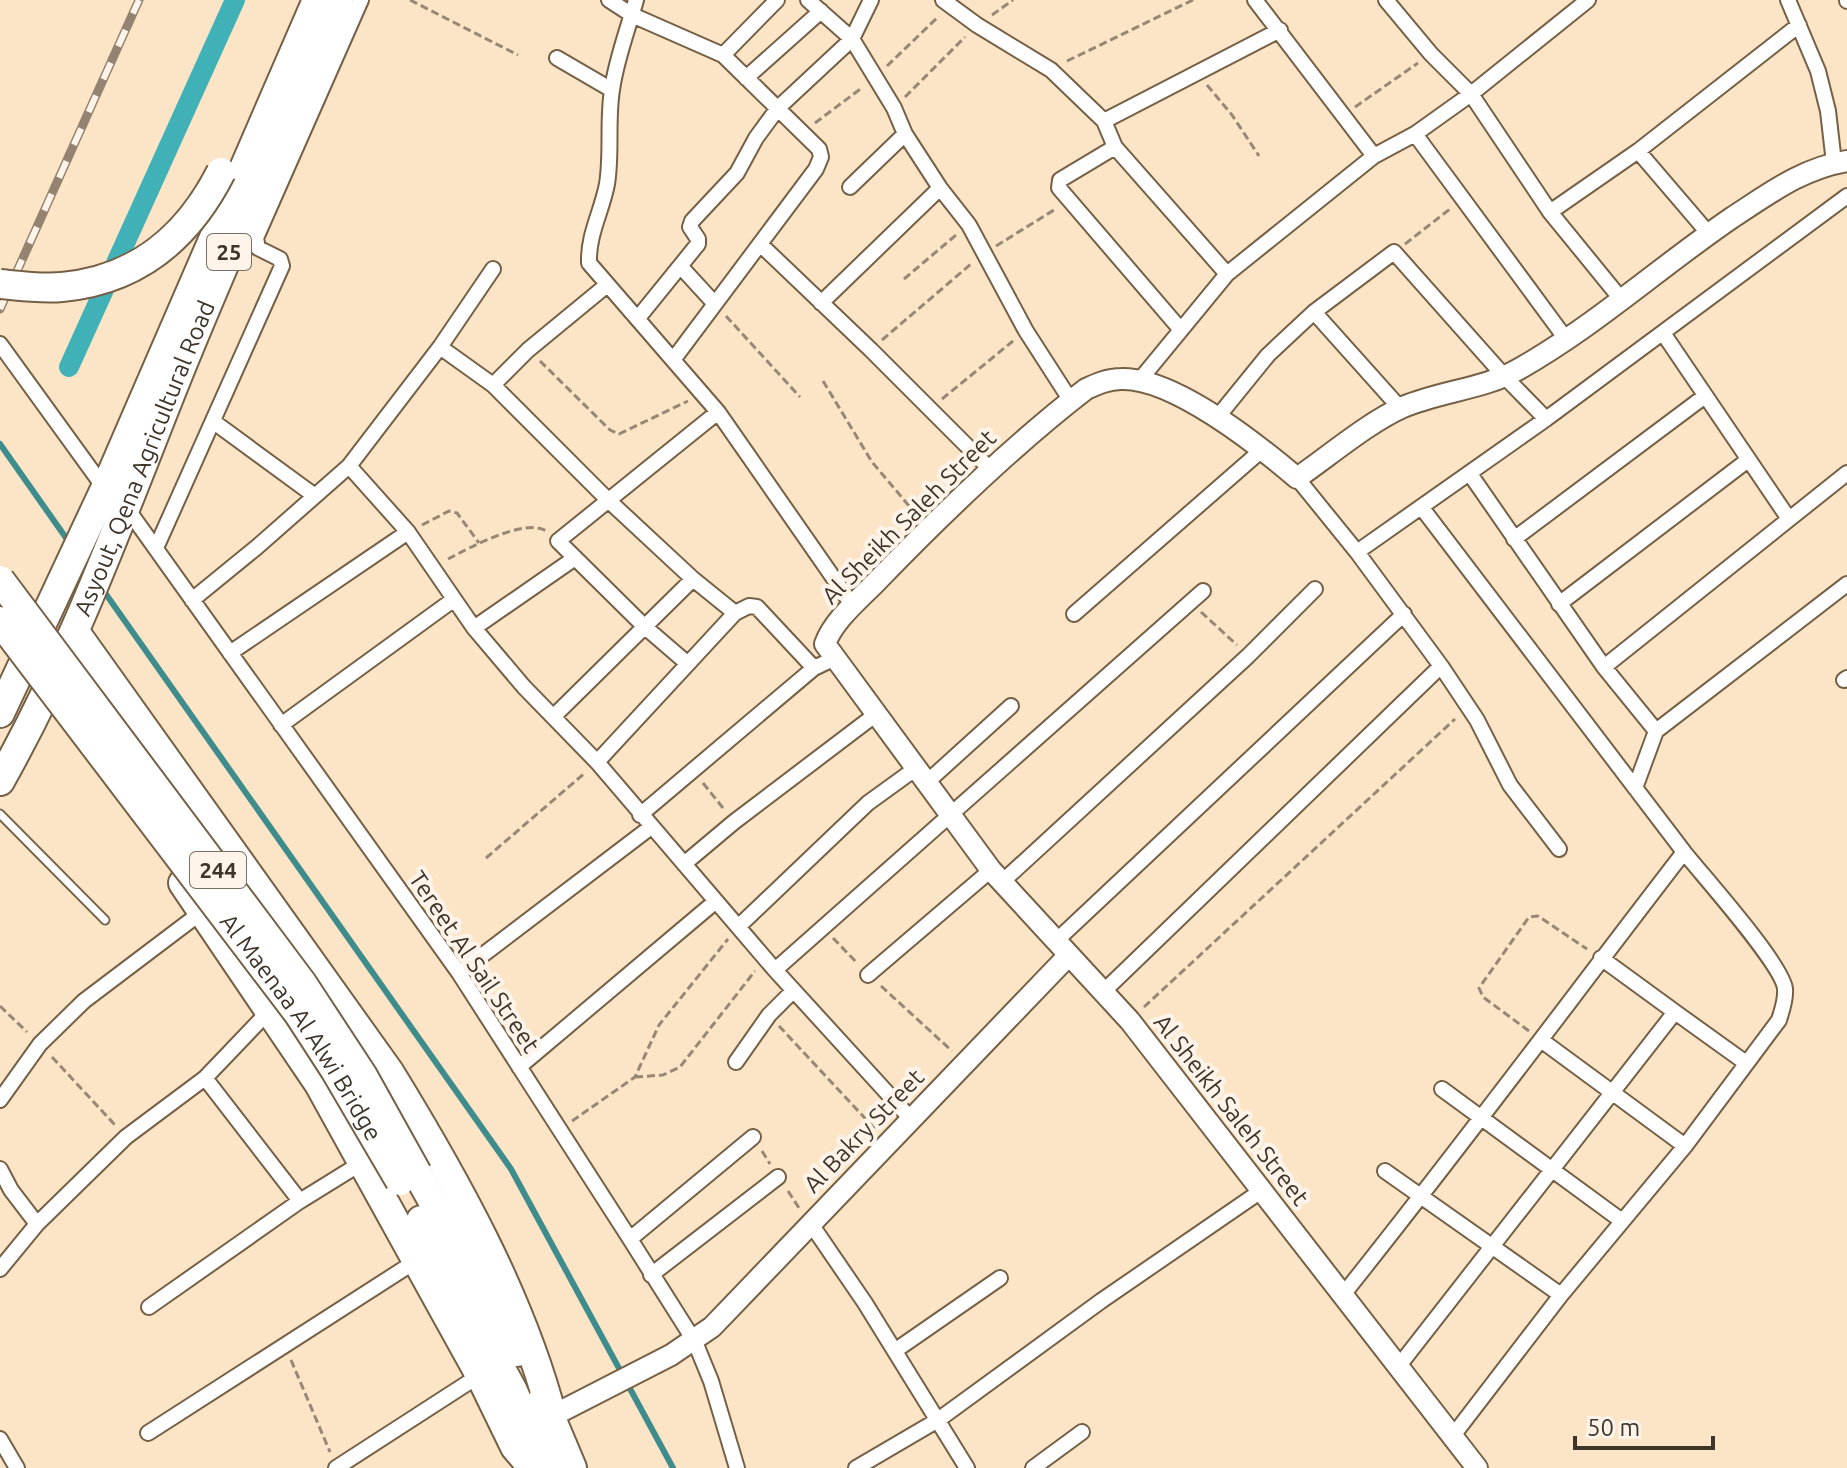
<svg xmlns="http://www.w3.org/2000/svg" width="1847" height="1468" viewBox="0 0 1847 1468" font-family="Ubuntu,sans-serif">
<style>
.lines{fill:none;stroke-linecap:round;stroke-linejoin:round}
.stream{stroke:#3f8c8c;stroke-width:6}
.canal{stroke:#40b1b7;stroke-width:20}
.lane-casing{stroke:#756046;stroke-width:11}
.street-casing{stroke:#756046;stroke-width:18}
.secondary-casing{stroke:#756046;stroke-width:24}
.highway-casing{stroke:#756046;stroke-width:32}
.path{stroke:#978773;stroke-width:3;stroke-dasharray:8 4;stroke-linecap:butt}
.lane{stroke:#fff;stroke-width:7}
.street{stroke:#fff;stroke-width:14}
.secondary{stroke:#fff;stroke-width:20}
.highway{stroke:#fff;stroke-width:28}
.rail-casing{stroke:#938370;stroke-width:9}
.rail{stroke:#fef4e9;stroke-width:6;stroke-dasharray:18;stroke-linecap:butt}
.highway-bridge-casing{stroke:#756046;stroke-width:32;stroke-linecap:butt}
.highway-bridge{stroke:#fff;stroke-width:28}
.labels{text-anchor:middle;stroke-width:8;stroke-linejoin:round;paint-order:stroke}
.shield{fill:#fef4e9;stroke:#786e63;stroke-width:2}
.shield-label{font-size:22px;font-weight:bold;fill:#3e3429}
.street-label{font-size:24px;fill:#3e3429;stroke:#fef4e9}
</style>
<rect width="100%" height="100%" fill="#fce5c7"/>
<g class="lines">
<path class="stream" d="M0,444L71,545
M103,590L511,1169L673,1468"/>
<path class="canal" d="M69,367L235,0"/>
<defs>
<path id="lane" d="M0,814L105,920"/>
<path id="street" d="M609,0L632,15L723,55L819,149L821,157L816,169L673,360
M636,0C628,29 616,60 612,90C607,121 612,153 607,184C602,211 588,234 589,263L718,412L853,606
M808,0L852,39L894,108L905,134L940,188L969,225L1026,331L1071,401
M943,0L977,25L1051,70L1104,121L1115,147L1227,274
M1255,0L1374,156
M1386,0L1431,54L1471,94L1550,212L1621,299
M1788,0L1818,71L1828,111L1834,163
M1847,0V1
M723,55L777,0
M557,58L612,90
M746,78L821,11
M1104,121L1280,30
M1415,134L1566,339
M1115,147L1060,180L1059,188L1181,330
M1638,151L1709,234
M850,187L905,134
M1550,212L1638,151L1799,25
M760,244L871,350L991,470
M682,268L715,304
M821,303L940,188
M1314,312L1400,408
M638,318L698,244V239L690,227L692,221L737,173L756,138L778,108L852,39L871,0
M1663,333L1789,519
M0,344L105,489
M440,347L493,385L608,500L693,579L735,613
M1139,381L1227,274L1374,156L1415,134L1471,94L1588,0
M493,385L528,350L607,285
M1216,419L1268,355L1314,312L1394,252L1505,377L1546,419
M214,422L315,496
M349,466L408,532L474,628L524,687L597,762L775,970L911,1119
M1470,474L1604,667L1656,731
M1297,478L1357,552L1441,666L1477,720L1510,785L1559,849
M126,507L459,973L630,1239L695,1342L711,1381L737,1468
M1422,508L1684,852
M1514,539L1705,396
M156,548L282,266L280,259L258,248L256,238L361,0
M1357,552L1546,419L1847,196
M192,600L257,547L349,466L440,347L493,269
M1559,604L1748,460
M1074,614L1263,449
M474,628L575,558
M230,653L408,532
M688,664L645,627L558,541L718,412
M1604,667L1847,473
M1844,680L1847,678
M553,717L693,579
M281,725L453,600
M597,762L735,613L749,606L757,607L814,668
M926,783L1011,706
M1635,788L1656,731L1847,584
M640,815L814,668L833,659
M684,864L734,822L875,715
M1002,882L1248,656L1315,589
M739,926L868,803L915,769
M1056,941L1404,614
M775,970L1203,591
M459,973L651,827
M868,975L991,870
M1103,992L1441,666
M1675,1012L1746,1063
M1541,1040L1685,1146
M736,1062L769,1015L793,991
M519,1067L716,901
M205,1078L300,1201
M1442,1089L1622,1221
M0,1100L40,1044L84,1001L203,911
M0,1169L11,1190L37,1224L0,1269
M1385,1171L1561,1295
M37,1224L126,1137L205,1078L270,1010
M811,1224L865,1303L967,1468
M630,1239L753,1137
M651,1275L778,1177
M1342,1296C1459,1150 1570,1000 1684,852C1703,876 1783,965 1785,989C1786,1000 1782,1010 1779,1020L1685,1146L1561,1295L1452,1437
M149,1307L300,1201L363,1162
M896,1350L1000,1278
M1398,1367L1675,1012L1601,958
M148,1433L416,1261
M0,1439L17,1468
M336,1468L480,1375
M856,1468L938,1420L1101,1301L1261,1191
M1033,1468L1082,1432"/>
<path id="secondary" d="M552,1416L671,1355L712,1327L1069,955
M1477,1468L1130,1021L991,870L825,644C834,619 861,598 879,579C944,512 1012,446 1086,389C1097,384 1108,379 1121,379C1173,377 1258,445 1297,478C1329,456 1369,422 1403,407C1441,391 1484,389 1519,369C1595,326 1661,266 1733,217C1770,193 1803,168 1847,161"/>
<g id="highway">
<path d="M75,632L390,1073C455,1179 520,1295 552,1416"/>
<path d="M0,713L105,489L317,0"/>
<path id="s1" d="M0,781C73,652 123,512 178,375C229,249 285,125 339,0"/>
<path d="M183,883L319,1084L480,1375L515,1447L533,1468"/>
<path d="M417,1173L517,1352"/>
<path d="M421,1220L513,1391L546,1468"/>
<path d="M543,1399L572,1468"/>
</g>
</defs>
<use href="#lane" class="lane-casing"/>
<use href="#street" class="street-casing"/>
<use href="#secondary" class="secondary-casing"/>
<use href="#highway" class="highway-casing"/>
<path class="path" d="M410,0L518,55
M992,15L1013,0
M1067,61L1193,0
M887,66L939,16
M1207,85L1232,115L1259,156
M905,97L965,37
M1355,107L1418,63
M815,123L863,87
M1405,244L1450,209
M996,246L1054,210
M904,279L956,235
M726,316L800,397
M882,340L971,264
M540,361L610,430L619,434L688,401
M823,381L872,462L915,513
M942,399L1013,341
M422,525L449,511L457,513L479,543
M448,559C469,548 527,516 548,532
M1201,612L1237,645
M703,783L723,808
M486,858L586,772
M833,938L858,964
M881,986L952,1051
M0,1006L27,1032
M1144,1007L1455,719
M779,1026L875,1129
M1529,1031L1483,997L1479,988L1529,917L1538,916L1587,949
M52,1057L115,1125
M635,1077L663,1075L680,1067L755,971
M572,1121L635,1077L659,1025L728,939
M762,1151L770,1164
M788,1191L799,1208
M291,1360L330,1452"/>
<use href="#lane" class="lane"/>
<use href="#street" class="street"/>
<use href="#secondary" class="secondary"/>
<use href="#highway" class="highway"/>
<defs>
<path id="rail" d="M0,309L139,0"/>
</defs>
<use href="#rail" class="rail-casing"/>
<use href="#rail" class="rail"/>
<defs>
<g id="highway-bridge">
<path d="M0,284C20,286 42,289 62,287C138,280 188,237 221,172"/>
<path d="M0,580L302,983L363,1076L417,1173"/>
<path id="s2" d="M0,621L298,1013L335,1070L400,1181"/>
</g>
</defs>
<use href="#highway-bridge" class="highway-bridge-casing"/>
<use href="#highway-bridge" class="highway-bridge"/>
</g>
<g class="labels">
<g class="shield">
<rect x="207" y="234" width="44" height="36" rx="6"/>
<rect x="190" y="852" width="56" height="36" rx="6"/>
</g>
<g class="shield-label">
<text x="229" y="260">25</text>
<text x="218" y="878">244</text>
</g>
<g class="street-label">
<text dy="8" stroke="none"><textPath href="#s1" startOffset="354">Asyout, Qena Agricultural Road</textPath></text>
<text transform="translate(909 517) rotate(-45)" y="8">Al Sheikh Saleh Street</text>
<text transform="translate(474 962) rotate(56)" y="8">Tereet Al Sail Street</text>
<text dy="8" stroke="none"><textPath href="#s2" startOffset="506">Al Maenaa Al Alwi Bridge</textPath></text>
<text transform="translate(1231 1110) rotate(52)" y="8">Al Sheikh Saleh Street</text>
<text transform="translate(864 1131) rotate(-46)" y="8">Al Bakry Street</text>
</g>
</g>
<path d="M1575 1436v12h138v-12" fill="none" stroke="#3e3429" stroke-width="4"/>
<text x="1587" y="1436" font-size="24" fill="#3e3429" stroke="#fef4e9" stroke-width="6" paint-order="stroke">50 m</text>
</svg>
